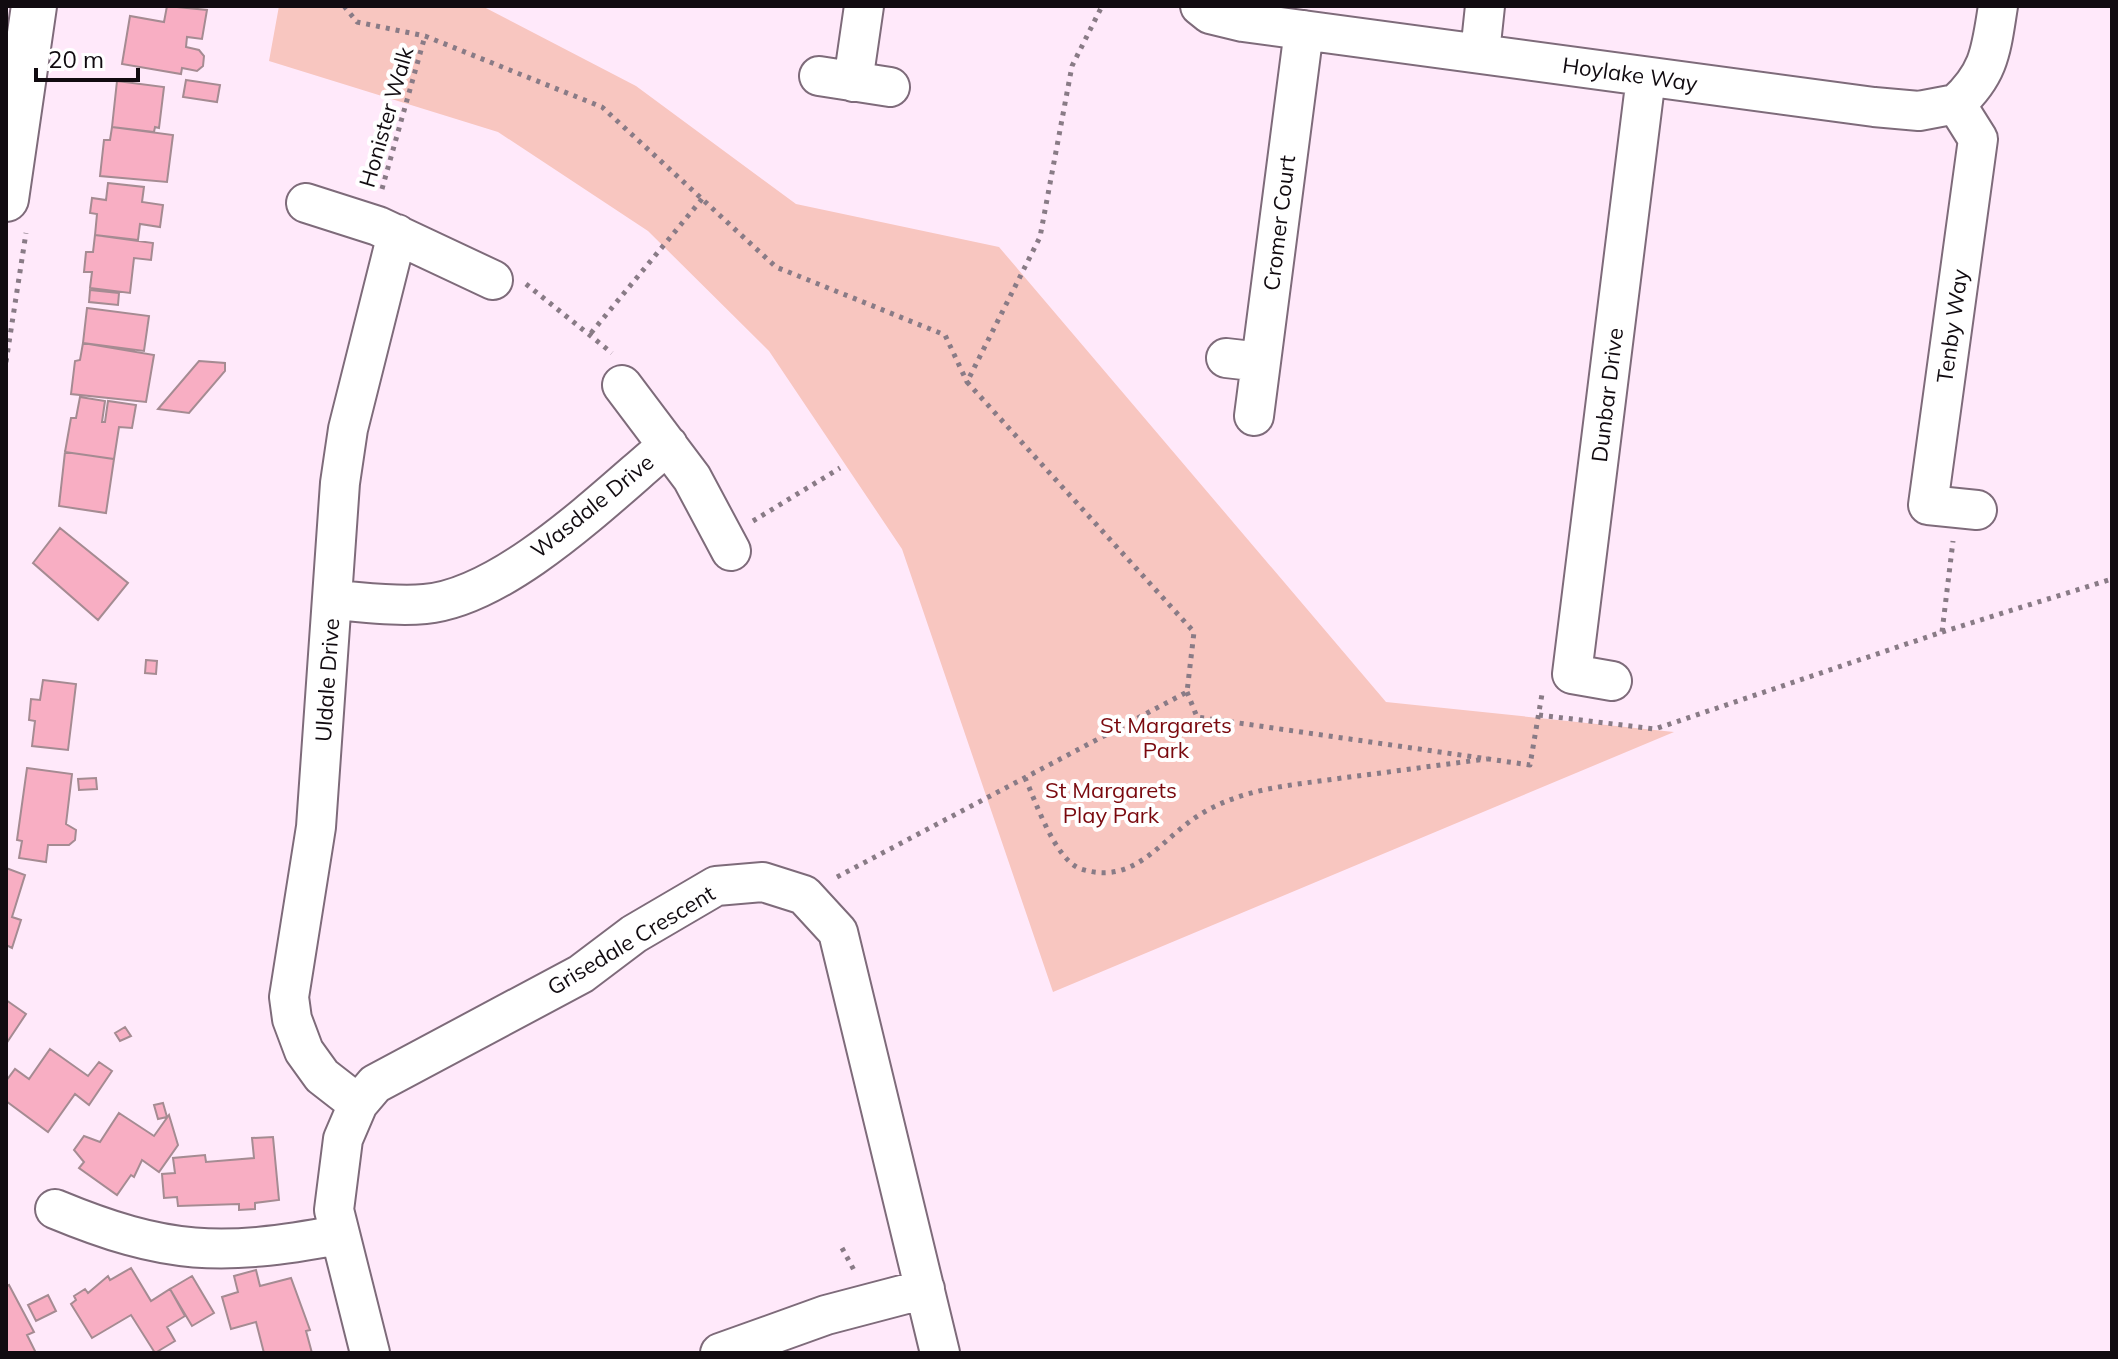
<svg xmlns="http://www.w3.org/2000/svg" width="2118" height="1359" viewBox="0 0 2118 1359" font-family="Mulish,sans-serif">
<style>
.green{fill:#f8c6c0}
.building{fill:#f8aec3;stroke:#a58b92;stroke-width:2}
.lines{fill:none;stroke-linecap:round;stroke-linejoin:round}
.street-casing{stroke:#7e6b7a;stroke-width:42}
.primary-casing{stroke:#7e6b7a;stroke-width:48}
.path{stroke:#897b86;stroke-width:5;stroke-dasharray:4 6;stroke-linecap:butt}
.street{stroke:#fff;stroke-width:38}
.primary{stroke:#fff;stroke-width:44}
.labels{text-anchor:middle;stroke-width:8;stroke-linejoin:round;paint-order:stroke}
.street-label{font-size:22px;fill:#110b10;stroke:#fff}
.park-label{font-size:22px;fill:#7a090e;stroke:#fff}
</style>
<rect width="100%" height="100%" fill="#ffe9fa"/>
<path class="green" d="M279,6H482L636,86L796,204L999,247L1386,702L1674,732L1053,992L902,549L769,351L648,231L498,132L269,61Z"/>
<path class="building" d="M167,6L207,10L202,39L187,37L186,47L199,50L204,56L203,66L197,71L182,68L181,74L122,64L130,16L164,22Z
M186,80L220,85L217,102L183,97Z
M117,81L164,87L159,128L155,127L154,132L112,127Z
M112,127L173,135L167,182L100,176L104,140H110Z
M108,183L144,187L142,202L163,205L160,227L140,224L138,240L95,235L97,214L90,213L92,198L106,200Z
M95,235L153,243L151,260L134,258L130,293L90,288L92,272H84L86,252H93Z
M90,290L119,293L118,305L89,302Z
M87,308L149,316L144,351L83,343Z
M83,343L154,355L146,402L71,394L75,361L80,360Z
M199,361L225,363V371L189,413L158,409Z
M80,397L105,401L102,422H105L108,401L136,405L132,428L119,427L114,459L65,452L71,418H76Z
M65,452L114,459L106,513L59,506Z
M60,528L128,583L98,620L33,563Z
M146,660L157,661L156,674L145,673Z
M43,680L76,684L68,750L32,746L35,721L29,720L31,699L40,700Z
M27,768L72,774L66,824L76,830L75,840L69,845H48L46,862L19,858L22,841L17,840Z
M96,778L97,789L79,790L78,779Z
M6,868L25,875L12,917L21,920L12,948L6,945Z
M6,1000L26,1014L6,1044Z
M125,1027L131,1036L120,1041L115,1033Z
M50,1049L88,1076L99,1062L112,1071L89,1105L75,1094L48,1132L6,1101V1081L15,1069L29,1079Z
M163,1103L167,1117L158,1119L154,1105Z
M119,1113L154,1136L169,1115L178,1145L159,1172L142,1160L134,1177L131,1175L117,1195L79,1168L84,1162L74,1150L84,1136L100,1142Z
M273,1137L279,1200L255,1203V1209L239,1210V1204L178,1206L177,1197L164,1198L162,1174L175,1173L173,1158L205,1155L206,1162L254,1158L252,1138Z
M131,1268L151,1301L170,1289L185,1316L167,1327L175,1341L155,1353L131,1315L92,1338L71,1304L76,1300L74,1296L85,1289L88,1293L108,1276L110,1280Z
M256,1270L260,1286L291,1278L310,1330L306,1331L312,1353H264L256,1322L231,1329L222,1297L238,1292L234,1276Z
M192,1276L214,1313L192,1326L170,1289Z
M9,1285L34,1332L27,1335L36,1353H6V1287Z
M48,1295L56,1311L36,1321L28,1305Z"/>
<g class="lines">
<defs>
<path id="street" d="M1200,6L1210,14L1243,22L1874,107L1919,111L1956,104
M1480,53L1485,6
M819,76L890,87
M853,82L864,6
M1956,104L1978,139L1928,505L1977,510
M1956,104C1990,73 1991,50 1998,6
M306,203L378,226L493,280
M1226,358L1261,362
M622,385L692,478L731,551
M1254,416L1304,30
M333,600C363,602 395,607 425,604C506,597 607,496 668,445
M1612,681L1572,674L1646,77
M358,1104L322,1076L304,1051L292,1019L289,997L316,827L340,483L348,429L397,234
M55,1209C166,1255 221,1257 338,1235
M370,1353L334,1210L343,1139L358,1104L375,1084L581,974L634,934L716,886L763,882L804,895L838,932L940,1353
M720,1353L826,1315L925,1289"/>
<path id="primary" d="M6,199L34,6"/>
</defs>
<use href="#street" class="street-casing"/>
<use href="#primary" class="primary-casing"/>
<path class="path" d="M344,6L357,22L425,36L602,107L776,267L945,335L967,382
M382,189L425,36
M526,284L612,353
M591,333L702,199
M6,362L26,233
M753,521L840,468
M1942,632L2112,579
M1187,692L1197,717L1530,765L1542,694
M1539,715L1655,729L1942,632L1953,541
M1025,778C1036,802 1055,860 1081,869C1138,887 1162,835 1206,811C1249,787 1295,785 1342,778C1390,772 1438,765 1487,759
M837,877L1187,692L1194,632L967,382L1040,237L1072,66L1102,6
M842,1248L855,1272"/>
<use href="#street" class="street"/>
<use href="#primary" class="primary"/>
</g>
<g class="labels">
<g class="street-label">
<text transform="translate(1630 74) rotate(8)" y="8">Hoylake Way</text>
<text transform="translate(386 117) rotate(-74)" y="8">Honister Walk</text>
<text transform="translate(1279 223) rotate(-83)" y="8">Cromer Court</text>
<text transform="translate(1952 326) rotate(-82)" y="8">Tenby Way</text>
<text transform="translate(1607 395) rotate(-83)" y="8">Dunbar Drive</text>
<text transform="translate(592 506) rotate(-39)" y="8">Wasdale Drive</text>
<text transform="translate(327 680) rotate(-86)" y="8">Uldale Drive</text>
<text transform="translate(631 940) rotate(-31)" y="8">Grisedale Crescent</text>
</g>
<g class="park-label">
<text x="1166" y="733">St Margarets<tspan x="1166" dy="25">Park</tspan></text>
<text x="1111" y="798">St Margarets<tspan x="1111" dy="25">Play Park</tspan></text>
</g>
</g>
<rect width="2118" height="1359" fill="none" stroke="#110b10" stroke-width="16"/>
<path d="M36 68v12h102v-12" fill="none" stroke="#110b10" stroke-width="4"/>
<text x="48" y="68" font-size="24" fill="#110b10" stroke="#ffffff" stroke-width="6" paint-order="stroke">20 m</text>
</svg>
